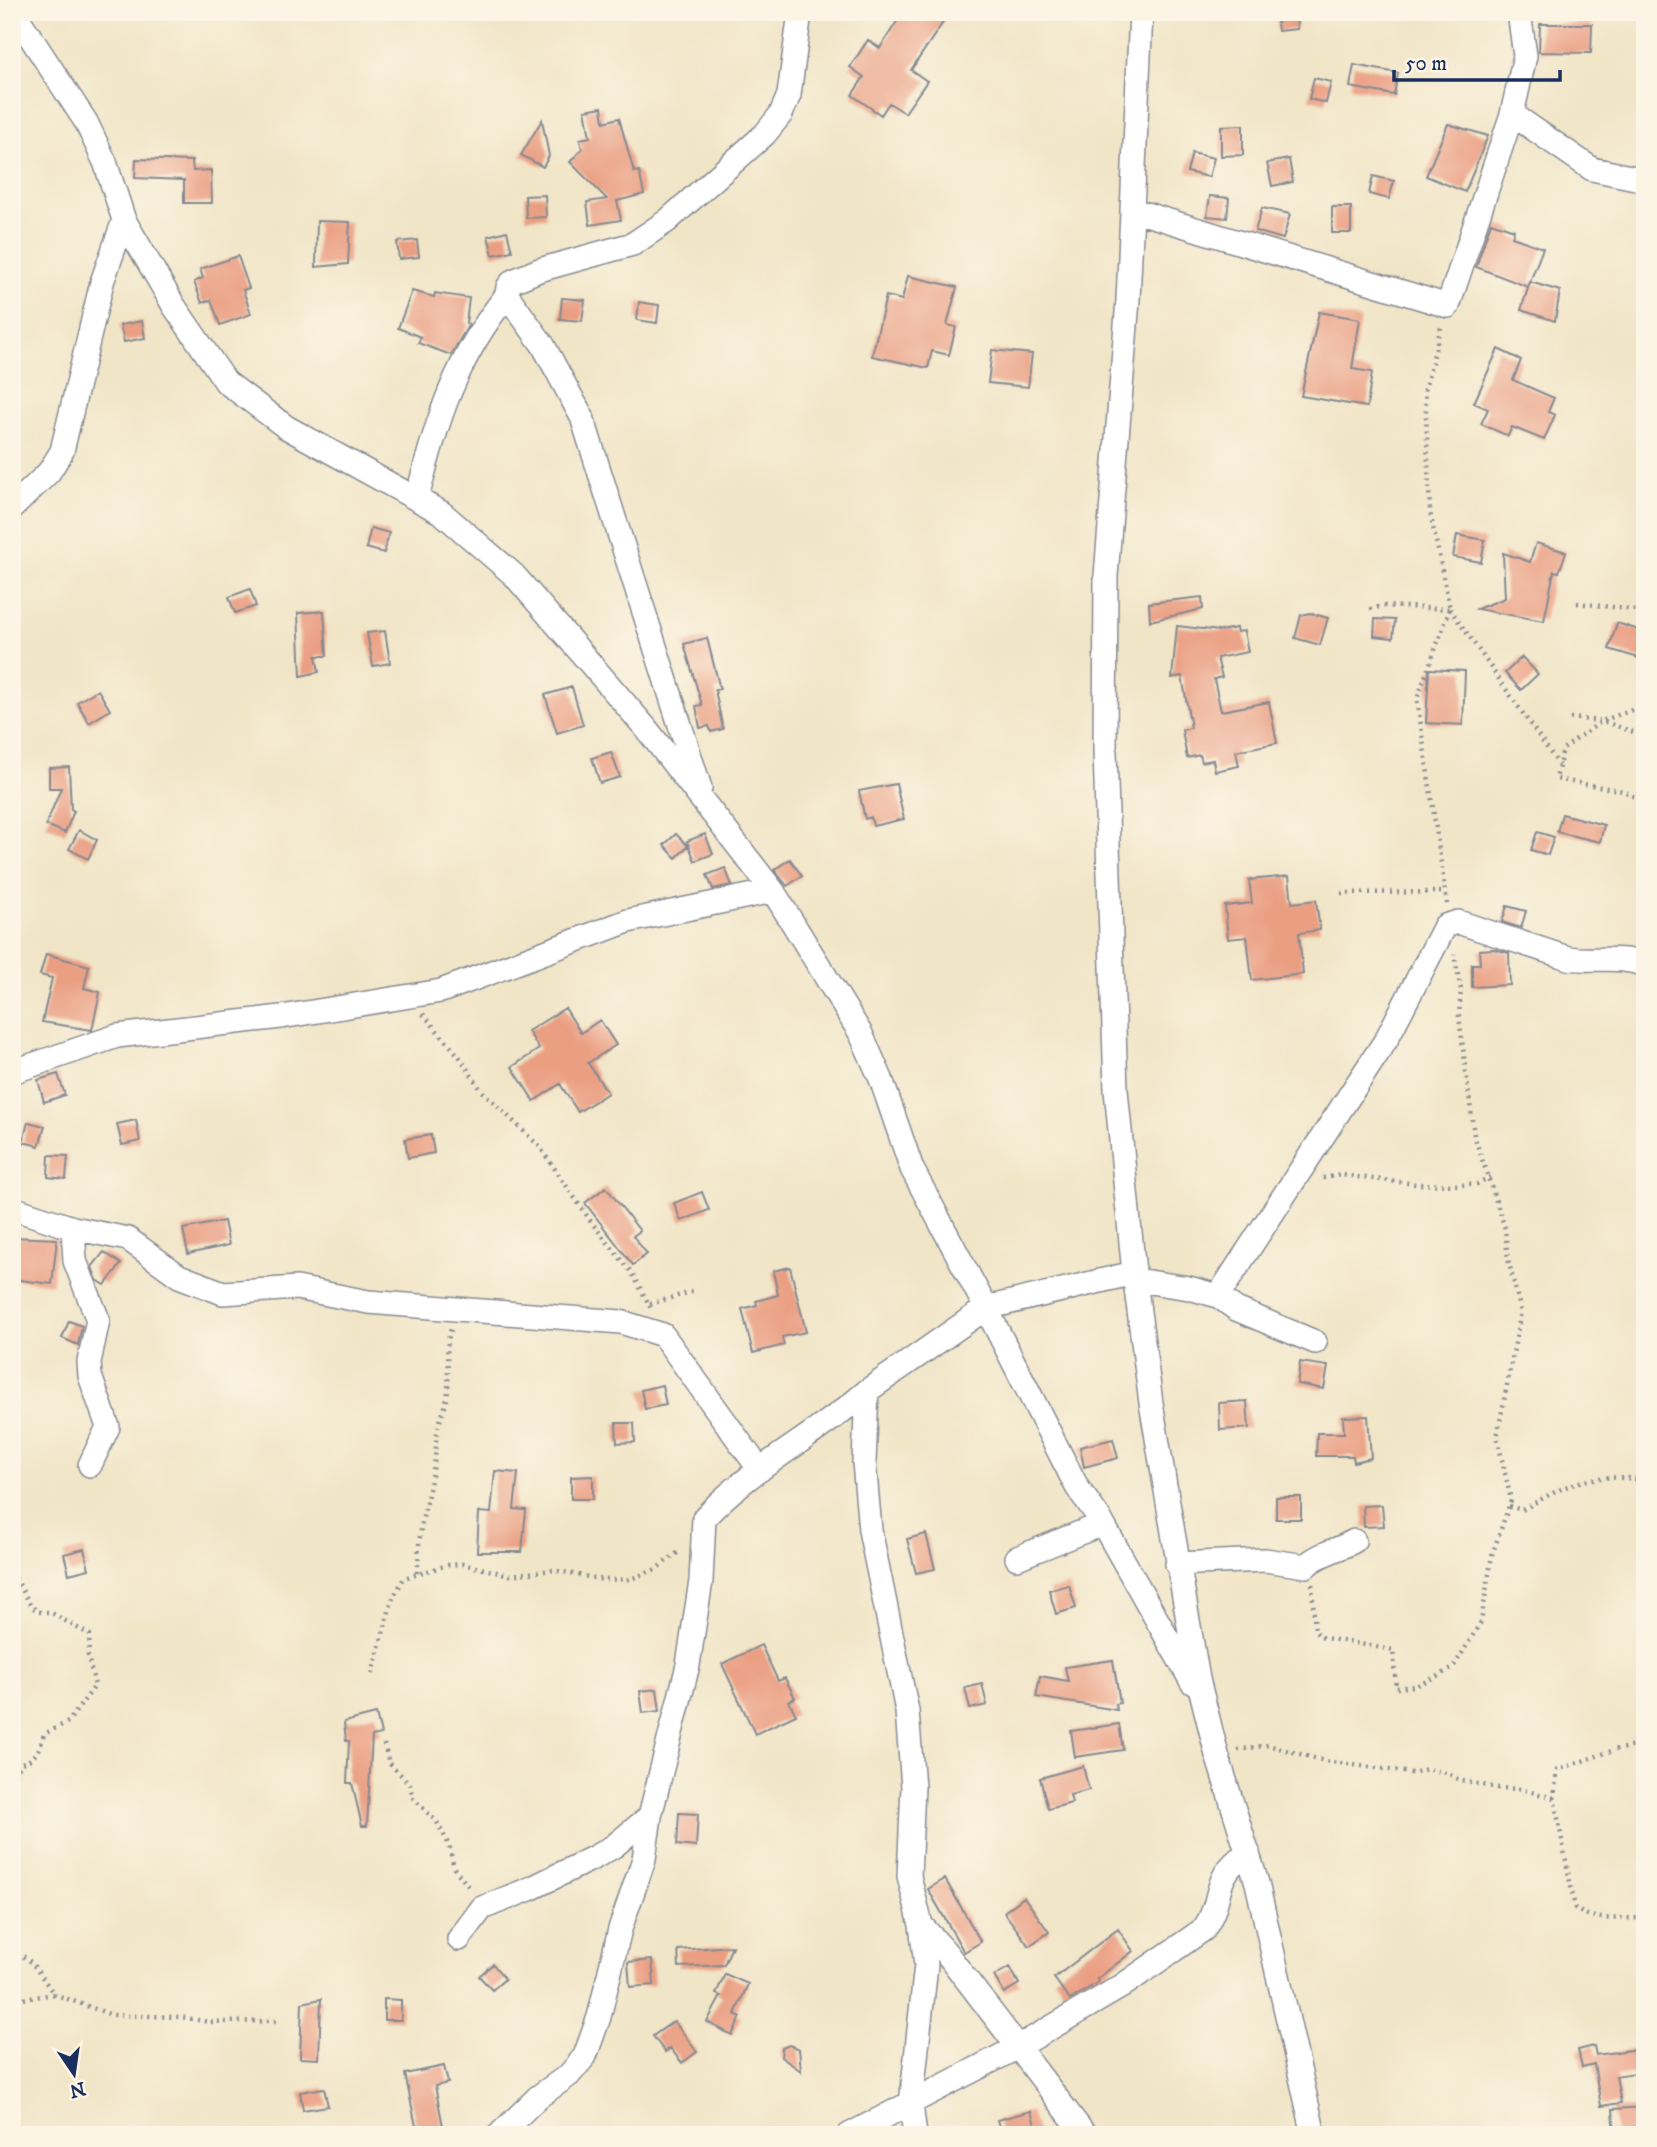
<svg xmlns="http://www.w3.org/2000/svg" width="1657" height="2147" viewBox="0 0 1657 2147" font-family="'IM FELL DW Pica',serif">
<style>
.building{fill:#ea9f83}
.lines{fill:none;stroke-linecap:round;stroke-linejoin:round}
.minor-casing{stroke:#868a92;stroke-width:26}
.path{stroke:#868a92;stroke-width:4.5;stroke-dasharray:2 5;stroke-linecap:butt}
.minor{stroke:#fff;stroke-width:23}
</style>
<rect width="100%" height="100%" fill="#fcf5e5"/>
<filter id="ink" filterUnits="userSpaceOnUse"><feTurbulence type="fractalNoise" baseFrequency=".0143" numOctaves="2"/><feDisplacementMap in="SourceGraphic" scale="14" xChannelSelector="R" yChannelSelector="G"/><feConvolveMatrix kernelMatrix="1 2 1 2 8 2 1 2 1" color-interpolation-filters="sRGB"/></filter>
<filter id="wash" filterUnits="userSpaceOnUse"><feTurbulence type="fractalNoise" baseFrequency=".00686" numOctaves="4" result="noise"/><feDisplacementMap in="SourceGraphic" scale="28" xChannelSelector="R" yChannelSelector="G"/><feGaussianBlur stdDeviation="1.57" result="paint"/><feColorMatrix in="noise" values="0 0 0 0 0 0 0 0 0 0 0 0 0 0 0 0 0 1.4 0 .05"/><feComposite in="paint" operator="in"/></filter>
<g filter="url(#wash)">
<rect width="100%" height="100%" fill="#f1e5c7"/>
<g id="blocks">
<path class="building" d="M903,12H950L911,70L927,81L905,113L889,103L881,115L852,95L864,77L850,67L868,40L880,48Z
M1276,12H1296L1297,29L1278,31Z
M1540,24H1592L1591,53L1539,52Z
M1354,65L1398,73L1394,95L1350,87Z
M1314,78L1331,82L1326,103L1309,99Z
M602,107L604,122L619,118L634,172L639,171L644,194L617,201L621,220L590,225L587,202L607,199L570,162L582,149L580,139L590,137L585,110Z
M542,120L549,156L543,167L521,155Z
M1448,124L1488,136L1465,192L1426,176Z
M1243,125V155L1221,156V126Z
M1192,153L1214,158L1209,177L1187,172Z
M136,159L192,161L193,171L211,170L212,203H184V180L135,178Z
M1289,159L1293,182L1272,186L1267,163Z
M1373,176L1394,181L1389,199L1369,194Z
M545,195L546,217L526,218L525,196Z
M1210,196L1229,198L1227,218L1207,216Z
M1332,207H1351V233H1332Z
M1262,208L1290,214L1283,239L1255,231Z
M317,221L350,222L348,264L316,267Z
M1491,222L1514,230L1512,237L1543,248L1528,287L1476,267Z
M507,231L512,251L493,255L488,236Z
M417,240L419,257L399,259L397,242Z
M238,256L249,288L243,290L251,314L220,325L211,300L202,303L194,282L203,278L200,269Z
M908,276L957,287L947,325L956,327L949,355L932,351L928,368L872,356L886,296L902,300Z
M1530,282L1560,291L1555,321L1521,310Z
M412,291L434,297L435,293L469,298L466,323L469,324L451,355L418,343L421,337L398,328Z
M562,298L585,300L582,321L560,319Z
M639,302L659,305L657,323L637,320Z
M1319,312L1360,319L1352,369L1372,372L1367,407L1301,396Z
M142,321L145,338L124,342L120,325Z
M1498,349L1521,360L1513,380L1554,398L1548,412L1555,415L1544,440L1512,427L1508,436L1481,424L1488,409L1474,403Z
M992,350L1032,354L1028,387L988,383Z
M371,528L389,533L384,553L366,548Z
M1457,535L1485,540L1481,562L1453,557Z
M1536,543L1566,552L1559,572L1554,571L1544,621L1477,609L1505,598L1503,553L1530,562Z
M250,589L256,606L235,613L229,597Z
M1202,597L1203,609L1150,621L1149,603Z
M324,611L327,656H316L319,672L301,676L298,613Z
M1310,613L1328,618L1320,645L1295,638L1301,615Z
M1375,619L1395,620L1393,638L1374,636Z
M1617,623L1645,632V660L1609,649Z
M1177,626L1220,631L1236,628L1237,632L1244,631L1248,652L1217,658L1222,677L1214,679L1221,711L1269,702L1277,743L1236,751L1239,766L1215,771L1213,760L1202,762L1200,755L1187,758L1182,730L1191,728L1182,676L1172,678Z
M385,631L390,663L373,666L367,633Z
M707,638L720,689L715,690L723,729L711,732L709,726L700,728L696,706L702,705L684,644Z
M1522,657L1538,674L1521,690L1505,673Z
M1429,669L1465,671L1463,725L1426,723Z
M572,687L583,725L557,733L545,695Z
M98,690L110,710L89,723L77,702Z
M611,752L620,777L600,783L592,758Z
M69,767L71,809L74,811L65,833L46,825L61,788H49V768Z
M896,784L904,819L873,826L871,817L865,819L859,791Z
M1562,814L1604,825L1600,842L1557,832Z
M79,830L97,840L88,859L69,849Z
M1537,832L1554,837L1548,855L1531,850Z
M676,834L688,846L676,858L664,845Z
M705,834L713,854L695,861L687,841Z
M790,859L802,876L787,886L774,870Z
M725,868L732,885L713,889L707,875Z
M1289,876L1292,903L1316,900L1320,930L1299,933L1303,974L1252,980L1247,937L1228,939L1225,906L1252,903L1249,880Z
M1507,906L1526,911L1521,928L1502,922Z
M1494,949L1509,953L1510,985L1472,987V964H1480L1479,950Z
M46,954L89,966L84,988L100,992L92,1030L42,1022L52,978L40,975Z
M565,1008L581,1033L600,1020L616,1045L588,1063L608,1093L578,1112L560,1084L534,1101L512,1067L539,1049L528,1031Z
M58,1074L65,1095L44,1102L38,1080Z
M136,1120L140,1141L122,1145L117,1124Z
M28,1122L45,1126L39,1146L23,1142Z
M431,1135L434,1153L408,1158L405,1139Z
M49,1155L68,1156L66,1179L48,1177Z
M606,1187L640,1231L633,1236L647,1254L633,1265L585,1203Z
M702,1192L709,1210L681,1221L674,1203Z
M224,1221L229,1245L188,1254L183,1229Z
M12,1237L57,1239L52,1284L12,1279Z
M104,1252L121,1264L105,1285L97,1280L92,1267Z
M790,1267L806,1332L782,1337L784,1345L753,1353L742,1309L757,1305L756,1301L778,1295L773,1271Z
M69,1321L82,1326L78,1345L62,1338Z
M1300,1362L1328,1366L1324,1389L1297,1384Z
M662,1385L666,1405L645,1409L641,1390Z
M1247,1401L1249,1428L1220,1430L1219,1403Z
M1368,1416L1371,1458L1354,1462L1353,1456H1316L1317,1433H1344L1343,1417Z
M616,1423H634L635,1442L617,1443Z
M1113,1439L1118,1458L1084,1467L1080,1447Z
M495,1471L518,1473L514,1509L526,1510L522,1552H477L479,1512L491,1513Z
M593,1476V1499H571V1477Z
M1276,1497H1301V1519H1276Z
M1382,1505L1384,1526L1364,1527L1363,1506Z
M926,1534L935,1569L916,1573L907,1539Z
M84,1549L89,1569L69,1574L64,1554Z
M1069,1585L1076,1608L1056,1614L1049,1590Z
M761,1645L778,1681L785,1678L795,1698L789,1701L796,1715L755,1734L722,1664Z
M1113,1660L1120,1703L1116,1704L1117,1710L1036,1697L1040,1676L1068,1681L1065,1667Z
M982,1684L987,1705L970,1709L965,1688Z
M657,1689L660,1711L643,1713L640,1691Z
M376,1714L381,1734L372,1736L367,1826H362L352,1783H347L349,1741H346L344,1722Z
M1119,1724L1123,1750L1075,1757L1071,1731Z
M1083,1766L1089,1790L1070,1795L1072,1803L1048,1809L1040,1778Z
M679,1813L698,1814L696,1847L677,1845Z
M945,1879L981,1942L964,1952L928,1889Z
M1024,1897L1049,1932L1029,1946L1004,1912Z
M1118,1929L1133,1951L1097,1979L1098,1982L1070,2000L1054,1978Z
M732,1946L724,1965L679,1967L678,1950Z
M652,1960L654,1985L630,1987L628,1962Z
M493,1964L505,1979L492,1990L479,1976Z
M1010,1967L1019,1984L1004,1993L994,1976Z
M725,1974L748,1984L735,2014L741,2017L732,2035L707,2022L721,1996L716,1994Z
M321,1999L319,2059L300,2058L302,2003Z
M384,1999L401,2000V2020H384Z
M674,2021L697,2052L682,2063L670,2048L665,2052L653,2036Z
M789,2045L799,2049L801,2071L781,2057L782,2048Z
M1594,2046L1596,2055L1638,2049L1641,2072L1616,2076L1621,2103L1601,2106L1594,2064L1582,2067L1578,2050Z
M444,2066L448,2083L435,2086L443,2126L417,2131L405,2074Z
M324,2088L328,2106L303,2110L300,2092Z
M1645,2107V2135H1615L1613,2109Z
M1031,2111L1038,2135H1002L997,2120Z"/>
</g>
</g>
<g filter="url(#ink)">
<use href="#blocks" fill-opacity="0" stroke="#868a92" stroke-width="2"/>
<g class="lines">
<defs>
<path id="minor" d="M14,12L86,122L105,162L124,220L174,306L226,382L286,427L442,513L514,575L645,727L773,891L861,1034L881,1079L912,1169L986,1308L1134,1273
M1141,12L1128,300L1106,576L1105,751L1116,1090L1134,1273L1151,1403L1198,1679L1217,1755L1257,1883L1314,2135
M1512,114L1592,169L1645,180
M1133,210L1448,306L1512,114L1525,56L1519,12
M417,499C436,421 456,358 507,295
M12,508L49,472L62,451L102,282L124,220
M700,788L582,417L543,345L507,295L508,287L513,281L539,270L633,244L667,221L765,134L781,114L789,95L800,12
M12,1072L117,1036L281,1017L441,991L628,921L773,891
M12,1208L73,1228L75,1261L98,1320L89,1362L90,1376L108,1427L90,1465
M73,1228L128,1239L179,1276L223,1293L297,1288L368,1302L621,1322L663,1335L760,1470
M1136,1280L1189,1288L1218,1296L1386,1040L1445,926L1458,922L1568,958C1595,962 1619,955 1645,965
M1218,1296L1236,1309L1315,1342
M1017,1558L1102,1524
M1177,1564L1265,1560L1306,1566C1317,1554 1339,1550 1354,1541
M921,1925L944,1950L1085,2135
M459,1939L482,1908L532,1888L595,1857L614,1846L650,1816
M499,2135L538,2097L569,2075L585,2056L599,2017L620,1929L644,1859L650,1816L688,1665L701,1581L704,1518C751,1467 815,1437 867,1391
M849,2135L1018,2047L1122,1986L1204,1929C1226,1896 1209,1878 1248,1852
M915,2135L911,2104L926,1965L921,1925L909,1876L913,1787L907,1711L870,1530L864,1462L867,1391L986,1308L1077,1487L1100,1519L1192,1682"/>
</defs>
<use href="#minor" class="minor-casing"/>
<path class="path" d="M1626,12L1645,16
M1577,603L1645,611
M1370,609L1383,606L1450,609L1430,512L1425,389L1441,327
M1450,609L1559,765
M1645,705L1602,721L1563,749L1556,779L1624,791L1645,803
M1570,718L1602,721L1645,736
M1341,893L1445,892
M1447,904L1417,699L1450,609
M423,1014L459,1056L481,1090L539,1146L592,1223L632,1273L652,1310
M1323,1178L1341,1175L1416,1184L1461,1185L1477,1184L1490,1177
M650,1304L694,1291
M1509,1506L1522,1510C1570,1483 1587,1472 1645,1480
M12,1572L31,1606L39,1612H50L90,1635L88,1656L95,1686L68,1722L44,1734C40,1749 36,1759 21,1763L12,1781
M417,1573C419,1561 418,1548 420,1536C424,1504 436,1471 436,1440C436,1426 445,1412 447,1398C451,1374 443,1352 451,1329
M1312,1584L1315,1631L1320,1637L1393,1650L1396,1688L1416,1686L1452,1669L1461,1655L1481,1622L1492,1555L1511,1500L1497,1437L1521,1312L1508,1259L1505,1228L1474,1135L1459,1016L1461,989L1454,954
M372,1674L392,1600L404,1578L448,1565L462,1564L510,1575L553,1570L604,1580L631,1579L656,1569L681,1550
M384,1744L389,1763L410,1784L413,1798L437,1822L449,1845L454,1868L471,1890
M1645,1744L1614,1750L1557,1770L1554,1798L1575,1908C1594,1924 1622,1916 1645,1919
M1238,1750L1268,1745L1325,1761L1412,1773L1427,1769L1446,1773L1462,1781L1498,1788L1520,1789L1554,1798
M12,1948L32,1963L54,1994L112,2015L181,2017L209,2022L276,2021
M12,1992L23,1999L54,1994"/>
<use href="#minor" class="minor"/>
</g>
</g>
<rect width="1657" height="2147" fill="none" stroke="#fcf5e5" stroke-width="42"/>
<g transform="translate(74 2074) rotate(167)" stroke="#fcf5e5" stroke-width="5" paint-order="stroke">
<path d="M0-5L12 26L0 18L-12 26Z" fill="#1b2f5e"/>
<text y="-10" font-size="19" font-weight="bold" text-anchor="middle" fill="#1b2f5e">N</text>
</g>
<path d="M1394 70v10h166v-10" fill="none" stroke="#1b2f5e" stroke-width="3.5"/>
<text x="1405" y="70" font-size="21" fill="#1b2f5e" stroke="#fcf5e5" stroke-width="5" paint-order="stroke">50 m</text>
</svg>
